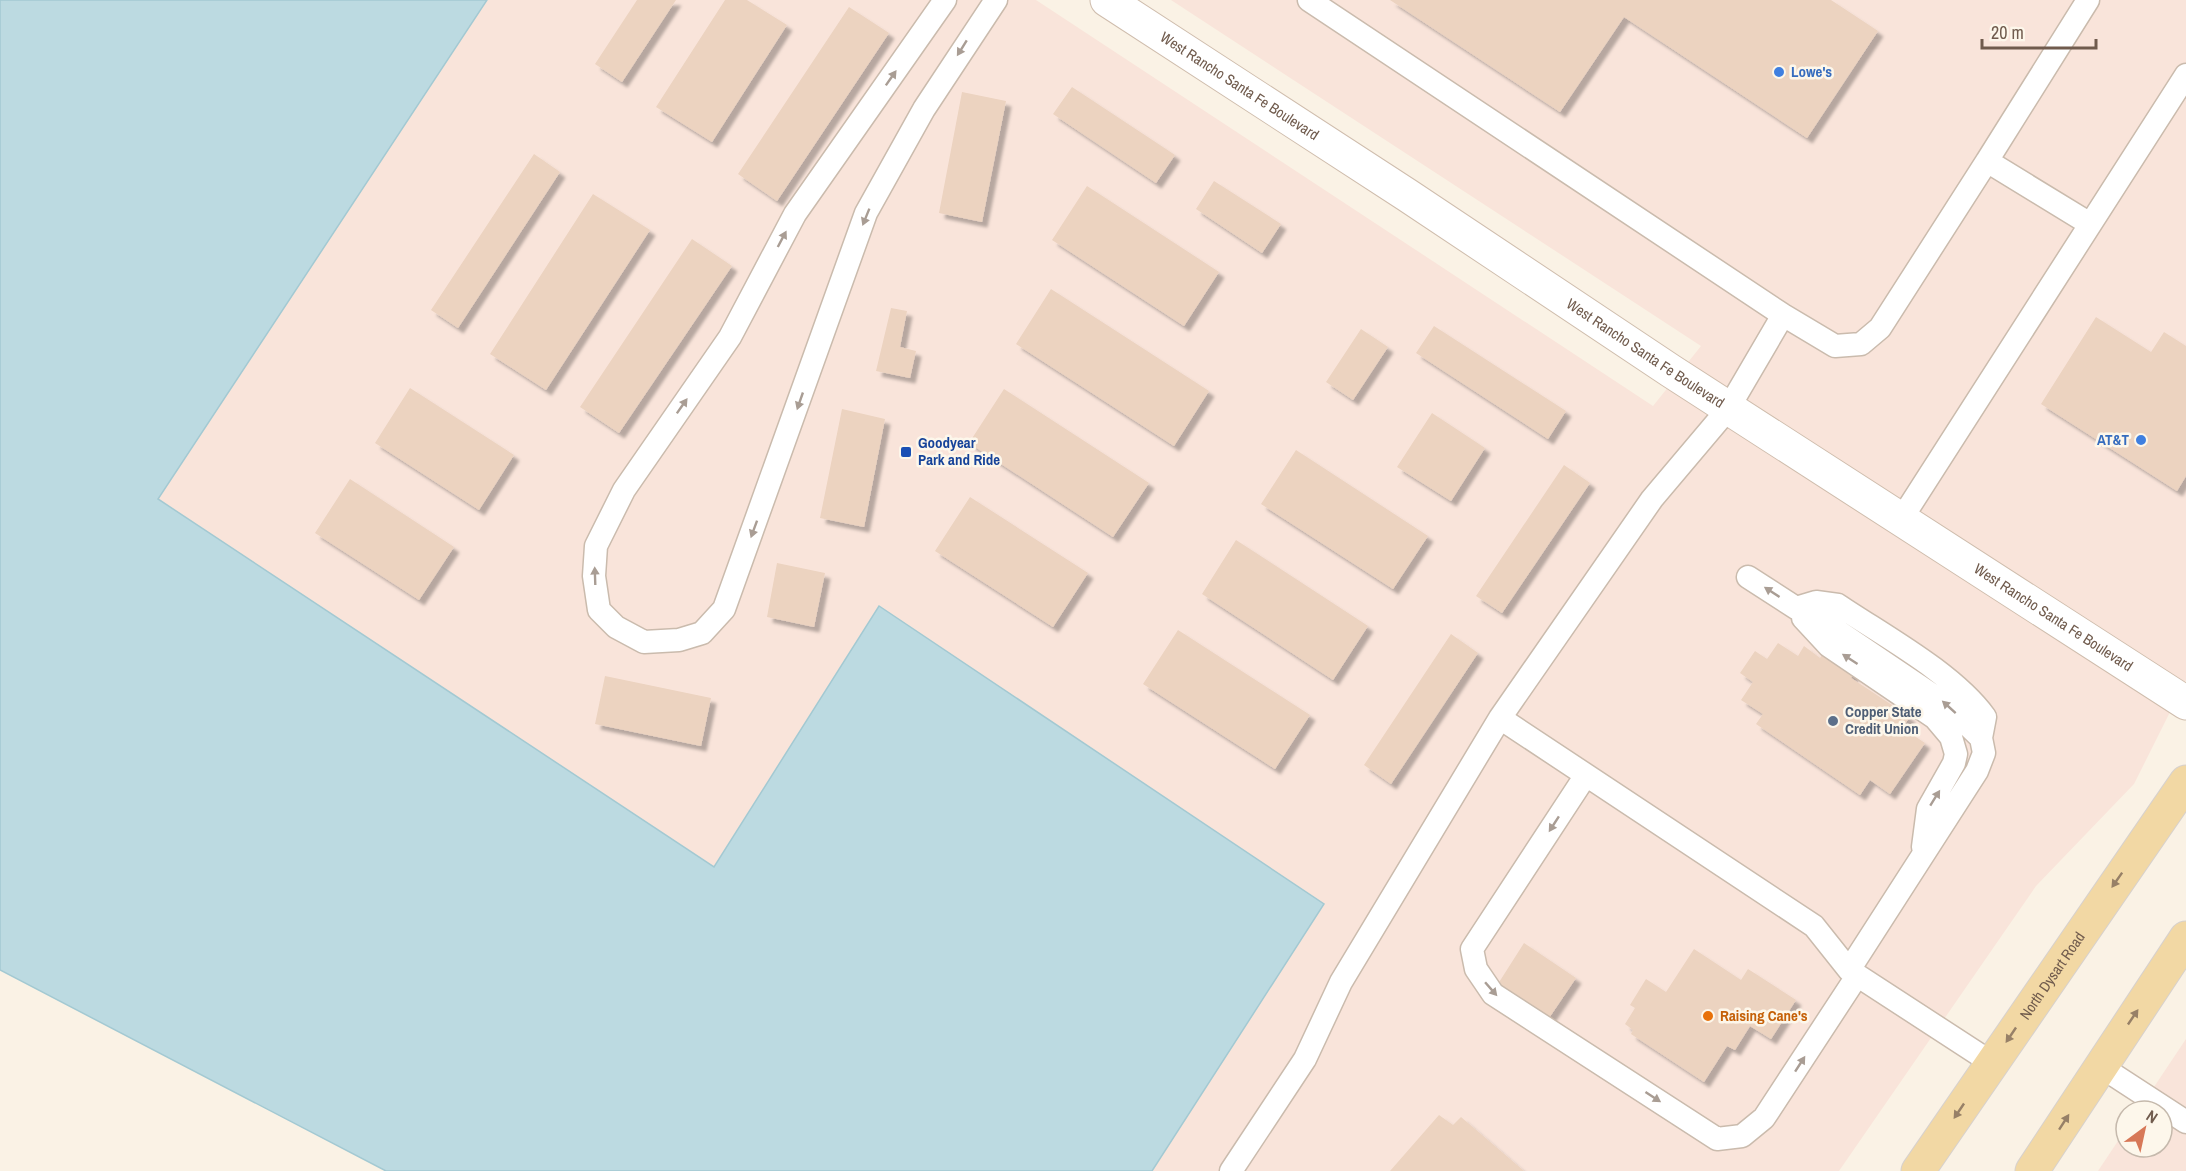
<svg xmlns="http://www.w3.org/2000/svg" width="2186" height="1171" viewBox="0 0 2186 1171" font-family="'Archivo Narrow',sans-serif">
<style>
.commercial{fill:#f9e4da}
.water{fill:#bcdae1;stroke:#a3c9d2;stroke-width:1.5}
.building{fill:#ecd3c0;filter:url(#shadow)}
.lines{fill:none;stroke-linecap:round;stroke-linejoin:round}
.lane-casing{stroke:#cabbad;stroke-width:25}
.secondary-casing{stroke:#cfbdad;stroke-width:35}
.primary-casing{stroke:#d7d1cd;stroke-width:35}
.lane{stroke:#fff;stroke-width:22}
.secondary{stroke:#fff;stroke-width:33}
.primary{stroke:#f2d8a4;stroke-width:33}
.oneway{fill:#a99d94}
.oneway2{fill:#978067}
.shop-dot{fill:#3f7fe0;stroke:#fdf7eb;stroke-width:2}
.transit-dot{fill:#1a4fb4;stroke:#fdf7eb;stroke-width:2}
.service-dot{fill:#5c6f8a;stroke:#fdf7eb;stroke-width:2}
.food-dot{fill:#e8710a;stroke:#fdf7eb;stroke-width:2}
.labels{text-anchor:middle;stroke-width:5;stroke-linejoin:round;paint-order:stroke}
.shop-label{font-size:15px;font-weight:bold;fill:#366cbe;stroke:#fdf7eb;text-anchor:start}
.street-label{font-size:15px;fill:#705b4d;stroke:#fdf7eb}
.transit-label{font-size:15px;font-weight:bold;fill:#164399;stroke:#fdf7eb;text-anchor:start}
.service-label{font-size:15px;font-weight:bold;fill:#4e5e75;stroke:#fdf7eb;text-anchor:start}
.food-label{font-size:15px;font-weight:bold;fill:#c56008;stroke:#fdf7eb;text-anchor:start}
</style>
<defs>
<filter id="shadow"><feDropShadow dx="5.5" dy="5.5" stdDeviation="1.5" flood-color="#0004"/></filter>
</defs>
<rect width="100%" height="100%" fill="#faf2e5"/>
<path class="commercial" d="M487,0H1036L1653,406L1701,346L1171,0H2186V680L2134,784L2036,886L1839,1171H1152L1323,904L879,606L714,868L158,499Z
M2186,1039V1171H2098L2126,1129V1147H2162V1111H2138Z"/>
<path class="water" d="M0,0H487L158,499L714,867L879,606L1324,904L1152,1171H386L0,970Z"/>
<path class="building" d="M637,0H676L622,82L595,64Z
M725,0H747L787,25L712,142L656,107Z
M1390,0H1831L1878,31L1807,138L1624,17L1560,112Z
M849,7L889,33L777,201L738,174Z
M1072,87L1175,155L1156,183L1053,114Z
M962,92L1006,101L982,222L939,213Z
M534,154L560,172L458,328L431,310Z
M1214,181L1281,224L1262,253L1196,209Z
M1087,186L1219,272L1184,326L1052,240Z
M593,194L650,230L546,390L490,354Z
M692,239L732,266L619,433L580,407Z
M1051,289L1209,391L1174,446L1016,344Z
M891,308L907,311L900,347L916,351L910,378L876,371Z
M2096,317L2151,352L2164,332L2186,346V476L2177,491L2041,404Z
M1434,326L1566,411L1548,439L1416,353Z
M1361,329L1388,347L1353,400L1326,382Z
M410,388L514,455L479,510L375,443Z
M1004,389L1149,483L1113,537L969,443Z
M842,409L885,419L864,527L820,518Z
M1432,413L1485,448L1451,501L1397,467Z
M1296,450L1428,536L1393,589L1261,504Z
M1564,465L1590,483L1502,613L1476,596Z
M350,479L454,547L419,600L315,533Z
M970,497L1088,573L1053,627L935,551Z
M1236,540L1368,626L1333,680L1202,594Z
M777,563L825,573L814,627L767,617Z
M1848,617L1878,637L1851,678L1910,717L1902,728L1925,743L1890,794L1870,780L1860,795L1756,724L1763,714L1741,700L1753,682L1740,673L1755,651L1767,659L1778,643L1798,656L1804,646L1820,658Z
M1178,630L1310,715L1275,769L1143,684Z
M1451,634L1478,653L1391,784L1364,765Z
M605,676L711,698L701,746L595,724Z
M1524,943L1576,978L1547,1021L1496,987Z
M1694,949L1741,980L1748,969L1796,1000L1771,1039L1750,1026L1735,1050L1727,1046L1704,1082L1631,1034L1633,1030L1625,1024L1635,1008L1630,1005L1646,979L1666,992Z
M1439,1115L1453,1125L1461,1117L1524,1171H1390Z"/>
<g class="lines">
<defs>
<path id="lane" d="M945,0L795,214L730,337L624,490L596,546L594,576L599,610L616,627L644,642L679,640L702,633L724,609L866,213L924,109L996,0
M1309,0L1783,315L1835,346L1861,344L1880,328L1987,161L2090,224
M1987,161L2088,0
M1902,518L2186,75
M1748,577L1796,608L1826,623L1946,704L1981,738L1984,753L1977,771L1849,970
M1796,608L1816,602L1838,605C1884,636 1953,673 1985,717L1981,738
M1803,618L1829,646L1935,718L1951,737L1956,754L1954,763L1928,809L1923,847
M1500,718L1814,926L1849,970L1992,1063
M1586,775L1472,949L1476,969L1493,994L1717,1139L1742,1136L1764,1118L1857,976
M2100,1066L2186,1122
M1231,1171L1305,1059L1341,982L1500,718L1652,499L1728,409L1783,315"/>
<g id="secondary">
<path id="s1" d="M1107,0L1407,195L1671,371L2186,703"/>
</g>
<g id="primary">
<path id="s2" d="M1918,1171L2186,782"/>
<path d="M2032,1171L2186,938"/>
</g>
</defs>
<use href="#lane" class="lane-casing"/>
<use href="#secondary" class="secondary-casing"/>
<use href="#primary" class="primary-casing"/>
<use href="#lane" class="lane"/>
<use href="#secondary" class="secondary"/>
<use href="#primary" class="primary"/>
</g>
<defs><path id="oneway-solid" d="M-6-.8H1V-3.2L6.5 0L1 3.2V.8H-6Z" transform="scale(1.5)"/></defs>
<g class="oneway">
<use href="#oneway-solid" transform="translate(962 48) rotate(122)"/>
<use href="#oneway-solid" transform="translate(891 78) rotate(-55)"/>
<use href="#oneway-solid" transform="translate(866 217) rotate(112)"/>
<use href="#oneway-solid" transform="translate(782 239) rotate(-62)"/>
<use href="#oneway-solid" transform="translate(800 401) rotate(109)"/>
<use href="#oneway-solid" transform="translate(682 406) rotate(-55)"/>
<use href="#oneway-solid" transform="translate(754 529) rotate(110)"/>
<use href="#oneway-solid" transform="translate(595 576) rotate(-92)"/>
<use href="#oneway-solid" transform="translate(1772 592) rotate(-147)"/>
<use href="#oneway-solid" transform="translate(1850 659) rotate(-147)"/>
<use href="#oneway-solid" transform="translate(1949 707) rotate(-138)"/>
<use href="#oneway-solid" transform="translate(1935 798) rotate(-58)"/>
<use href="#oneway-solid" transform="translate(1554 824) rotate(123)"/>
<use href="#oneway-solid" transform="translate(1491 989) rotate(49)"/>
<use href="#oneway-solid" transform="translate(1800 1064) rotate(-57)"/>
<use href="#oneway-solid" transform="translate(1653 1097) rotate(33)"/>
</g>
<g class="oneway2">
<use href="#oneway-solid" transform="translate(2117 880) rotate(125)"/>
<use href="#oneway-solid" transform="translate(2133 1017) rotate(-56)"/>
<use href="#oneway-solid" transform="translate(2011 1035) rotate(124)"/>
<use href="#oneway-solid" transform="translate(1959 1111) rotate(124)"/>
<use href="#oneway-solid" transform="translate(2064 1122) rotate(-57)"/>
</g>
<g class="shop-dot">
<circle cx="1779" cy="72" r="6"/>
<circle cx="2141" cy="440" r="6"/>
</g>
<rect class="transit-dot" x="900" y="446" width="12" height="12" rx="3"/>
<circle class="service-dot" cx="1833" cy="721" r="6"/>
<circle class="food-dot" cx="1708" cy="1016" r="6"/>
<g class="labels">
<g class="shop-label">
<text x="1791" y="77">Lowe's</text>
<text x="2129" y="445" text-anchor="end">AT&amp;T</text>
</g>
<g class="street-label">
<text dy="5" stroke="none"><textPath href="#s1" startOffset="158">West Rancho Santa Fe Boulevard</textPath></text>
<text dy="5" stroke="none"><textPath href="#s1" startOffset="644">West Rancho Santa Fe Boulevard</textPath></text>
<text dy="5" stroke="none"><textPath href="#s1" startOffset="1130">West Rancho Santa Fe Boulevard</textPath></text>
<text dy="5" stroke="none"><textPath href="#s2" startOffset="237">North Dysart Road</textPath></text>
</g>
<g class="transit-label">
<text x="918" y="448">Goodyear<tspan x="918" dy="17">Park and Ride</tspan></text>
</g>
<g class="service-label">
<text x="1845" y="717">Copper State<tspan x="1845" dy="17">Credit Union</tspan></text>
</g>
<g class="food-label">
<text x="1720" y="1021">Raising Cane's</text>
</g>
</g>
<g transform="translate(2144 1129) rotate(33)"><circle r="28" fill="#fdf7eb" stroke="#c5b9ac" stroke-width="1.5"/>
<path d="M0-4.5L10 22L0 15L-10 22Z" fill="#d77857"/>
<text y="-9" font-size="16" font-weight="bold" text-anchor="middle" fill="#705b4d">N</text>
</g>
<path d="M1982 39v9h114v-9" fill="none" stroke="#705b4d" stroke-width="3"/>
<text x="1991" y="39" font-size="18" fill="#705b4d" stroke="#fdf7eb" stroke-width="4.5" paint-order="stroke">20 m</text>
</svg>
